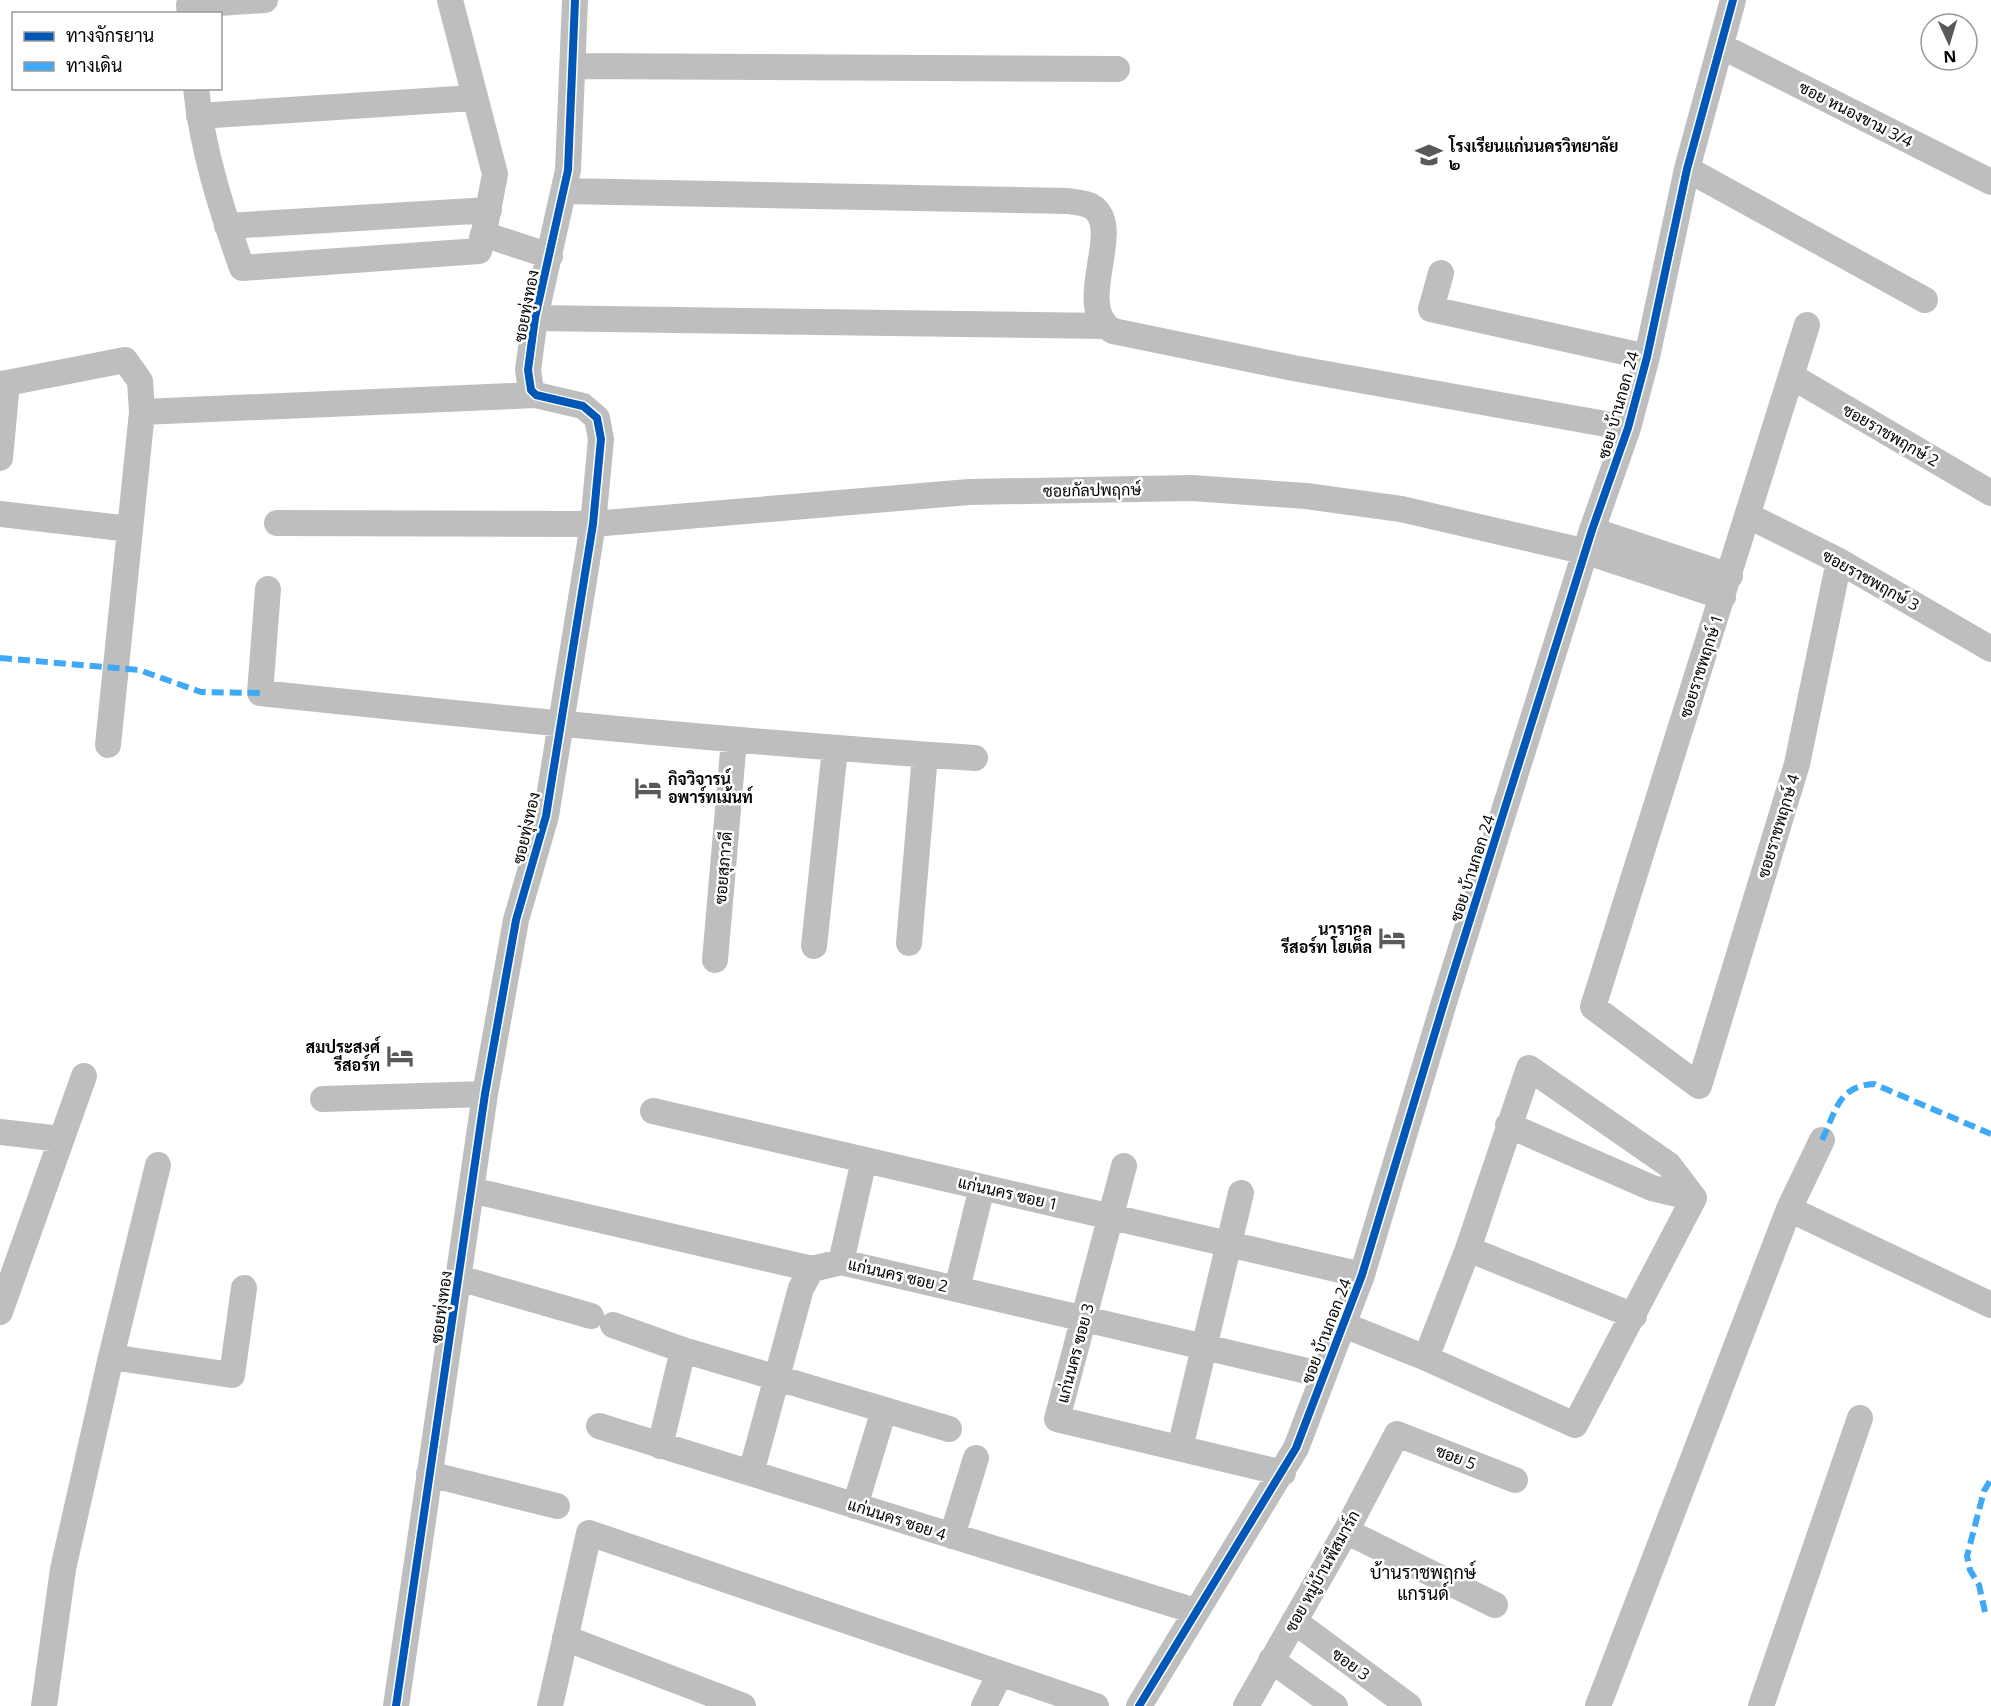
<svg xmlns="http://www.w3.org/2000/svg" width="1991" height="1706" viewBox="0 0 1991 1706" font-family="'Open Sans',Sarabun,sans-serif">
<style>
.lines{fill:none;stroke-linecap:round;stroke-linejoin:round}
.minor{stroke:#bebebe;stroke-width:26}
.quiet{stroke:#3fa9f5;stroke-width:6;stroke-dasharray:12 6;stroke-linecap:butt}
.cycleway-casing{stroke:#fff;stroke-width:11}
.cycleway{stroke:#0057b8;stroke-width:8}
.labels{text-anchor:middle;stroke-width:5;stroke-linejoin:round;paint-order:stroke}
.street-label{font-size:16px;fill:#000;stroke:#fff}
.poi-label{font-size:16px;font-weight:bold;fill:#000;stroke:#fff;text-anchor:start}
.neighbourhood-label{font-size:18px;fill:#000;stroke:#fff}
</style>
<rect width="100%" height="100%" fill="#fff"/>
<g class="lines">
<path class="minor" d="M450,0L495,174L485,227
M190,14L189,5L265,0
M1721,46L1991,182
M574,66L1117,69
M196,88C202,149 222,211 242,268L479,251L483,234L550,256
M199,116L473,98
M1687,169L1925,300
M565,191L1068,201C1074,202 1085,203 1091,206C1127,227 1071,306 1113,331L1293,368L1628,428
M227,226L489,210
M1441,273L1431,309L1647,357
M535,318L1104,326
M1807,325L1593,1007L1699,1086L1797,764L1839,561
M1791,376L1991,493
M7,383L125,360L140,381L142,412L108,745
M0,384L7,383L0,458
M142,412L536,395
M0,514L130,529
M1749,516L1839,561L1991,649
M277,523L593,524L969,492L1192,488L1306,496L1401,509L1587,552L1723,597
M1592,530L1730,576
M268,589L260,693C498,718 736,742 975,758
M909,943L925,755
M814,946L835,749
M715,960L734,740
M323,1099L485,1094
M653,1111L1362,1275
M1508,1125L1652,1188L1694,1198
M0,1132L61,1139
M1124,1166L1057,1419L1283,1473
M471,1190L812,1269L841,1262L1324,1375
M1789,1209L1991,1305
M1468,1249L1634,1316
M841,1262L864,1160
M459,1278L591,1316
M957,1289L982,1187
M0,1312L84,1076
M613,1325L683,1350L949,1429
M1344,1325L1426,1358L1575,1425L1694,1198
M111,1357L232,1375L244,1288
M1426,1358L1468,1249L1529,1068L1669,1165L1694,1198
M599,1426L1195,1611
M660,1446L683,1350
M1180,1448L1241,1193
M751,1473L801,1288L812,1269
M429,1474L557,1506
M855,1506L884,1410
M1346,1531L1495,1605
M952,1536L976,1458
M1294,1621L1409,1706
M565,1638L743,1706
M1271,1660L1335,1706
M44,1706L63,1569L111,1357L158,1165
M396,1706L485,1094L516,920L546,816L593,524L601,439L597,418L583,406L536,395L531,390L528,370L535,318L568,170L575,0
M550,1706L589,1533L1096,1706
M984,1706L1000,1674
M1139,1706L1296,1448L1362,1275L1446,996L1592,530L1628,428L1647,357L1687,169L1733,0
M1246,1706L1346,1531L1397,1434L1515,1480
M1598,1706L1789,1209L1822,1140
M1761,1706L1860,1418"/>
<path class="quiet" d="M0,658L139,670L201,692L260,693
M1822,1140C1836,1111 1838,1086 1874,1084L1991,1134
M1985,1612L1979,1585L1970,1570L1967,1556L1984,1491L1991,1479"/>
<defs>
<path id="cycleway" d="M396,1706L485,1094L516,920L546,816L593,524L601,439L597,418L583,406L536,395L531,390L528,370L535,318L568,170L575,0
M1139,1706L1296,1448L1362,1275L1446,996L1592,530L1628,428L1647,357L1687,169L1733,0"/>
</defs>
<use href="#cycleway" class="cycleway-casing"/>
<use href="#cycleway" class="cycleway"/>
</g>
<defs>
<symbol id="school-bare" viewBox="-9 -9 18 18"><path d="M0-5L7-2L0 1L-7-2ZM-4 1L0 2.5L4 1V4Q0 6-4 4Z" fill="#595959" stroke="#fff" stroke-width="2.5" paint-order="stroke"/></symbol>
<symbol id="hotel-bare" viewBox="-9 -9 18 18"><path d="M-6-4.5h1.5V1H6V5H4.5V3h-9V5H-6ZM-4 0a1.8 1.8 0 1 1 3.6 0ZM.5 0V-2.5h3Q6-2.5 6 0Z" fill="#595959" stroke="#fff" stroke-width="2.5" paint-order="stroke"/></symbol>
</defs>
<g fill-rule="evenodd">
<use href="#school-bare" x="1410" y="136" width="38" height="38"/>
<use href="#hotel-bare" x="629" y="769" width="38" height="38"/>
<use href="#hotel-bare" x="1373" y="919" width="38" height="38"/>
<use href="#hotel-bare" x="381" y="1037" width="38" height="38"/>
</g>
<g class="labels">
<g class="street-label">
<text transform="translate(1856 114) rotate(27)" y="6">ซอย หนองขาม 3/4</text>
<text transform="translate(526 306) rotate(-79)" y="6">ซอยทุ่งทอง</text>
<text transform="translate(1618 405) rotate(-74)" y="6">ซอย บ้านกอก 24</text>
<text transform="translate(1891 435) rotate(30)" y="6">ซอยราชพฤกษ์ 2</text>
<text transform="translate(1092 490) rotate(-1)" y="6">ซอยกัลปพฤกษ์</text>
<text transform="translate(1871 580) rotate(29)" y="6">ซอยราชพฤกษ์ 3</text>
<text transform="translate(1701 666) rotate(-72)" y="6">ซอยราชพฤกษ์ 1</text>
<text transform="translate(1778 826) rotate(-73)" y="6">ซอยราชพฤกษ์ 4</text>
<text transform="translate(526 828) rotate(-77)" y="6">ซอยทุ่งทอง</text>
<text transform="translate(723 868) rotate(-85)" y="6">ซอยสุภาวดี</text>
<text transform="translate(1472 868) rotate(-72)" y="6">ซอย บ้านกอก 24</text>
<text transform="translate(1008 1193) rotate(13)" y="6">แก่นนคร ซอย 1</text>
<text transform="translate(898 1275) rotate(13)" y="6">แก่นนคร ซอย 2</text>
<text transform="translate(441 1307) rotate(-82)" y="6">ซอยทุ่งทอง</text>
<text transform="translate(1326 1331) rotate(-69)" y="6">ซอย บ้านกอก 24</text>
<text transform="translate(1075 1353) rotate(-75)" y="6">แก่นนคร ซอย 3</text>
<text transform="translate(1456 1457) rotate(21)" y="6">ซอย 5</text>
<text transform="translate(897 1519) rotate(18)" y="6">แก่นนคร ซอย 4</text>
<text transform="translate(1322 1571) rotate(-61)" y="6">ซอย หมู่บ้านพีสมาร์ก</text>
<text transform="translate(1351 1664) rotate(36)" y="6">ซอย 3</text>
</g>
<g class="poi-label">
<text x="1449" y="152">โรงเรียนแก่นนครวิทยาลัย<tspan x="1449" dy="18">๒</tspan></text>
<text x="668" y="785">กิจวิจารน์<tspan x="668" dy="18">อพาร์ทเม้นท์</tspan></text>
<text x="1372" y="935" text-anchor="end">นารากูล<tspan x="1372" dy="18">รีสอร์ท โฮเต็ล</tspan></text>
<text x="380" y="1053" text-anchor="end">สมประสงศ์<tspan x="380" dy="18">รีสอร์ท</tspan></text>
</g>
<g class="neighbourhood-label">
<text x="1423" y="1579">บ้านราชพฤกษ์<tspan x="1423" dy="21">แกรนด์</tspan></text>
</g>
</g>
<rect x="12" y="12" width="210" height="78" fill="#ffffff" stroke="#999999" stroke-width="1.5"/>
<rect x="24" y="32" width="30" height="9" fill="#0057b8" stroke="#999999" stroke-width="1.5"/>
<text x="66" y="42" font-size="18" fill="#000000">ทางจักรยาน</text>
<rect x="24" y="62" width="30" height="9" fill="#3fa9f5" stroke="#999999" stroke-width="1.5"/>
<text x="66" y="72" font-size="18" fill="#000000">ทางเดิน</text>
<g transform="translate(1949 42) rotate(176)"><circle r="28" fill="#ffffff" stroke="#999999" stroke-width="1.5"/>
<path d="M0-4.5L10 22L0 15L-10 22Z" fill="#595959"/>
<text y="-9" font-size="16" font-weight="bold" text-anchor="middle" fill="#000000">N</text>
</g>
</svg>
